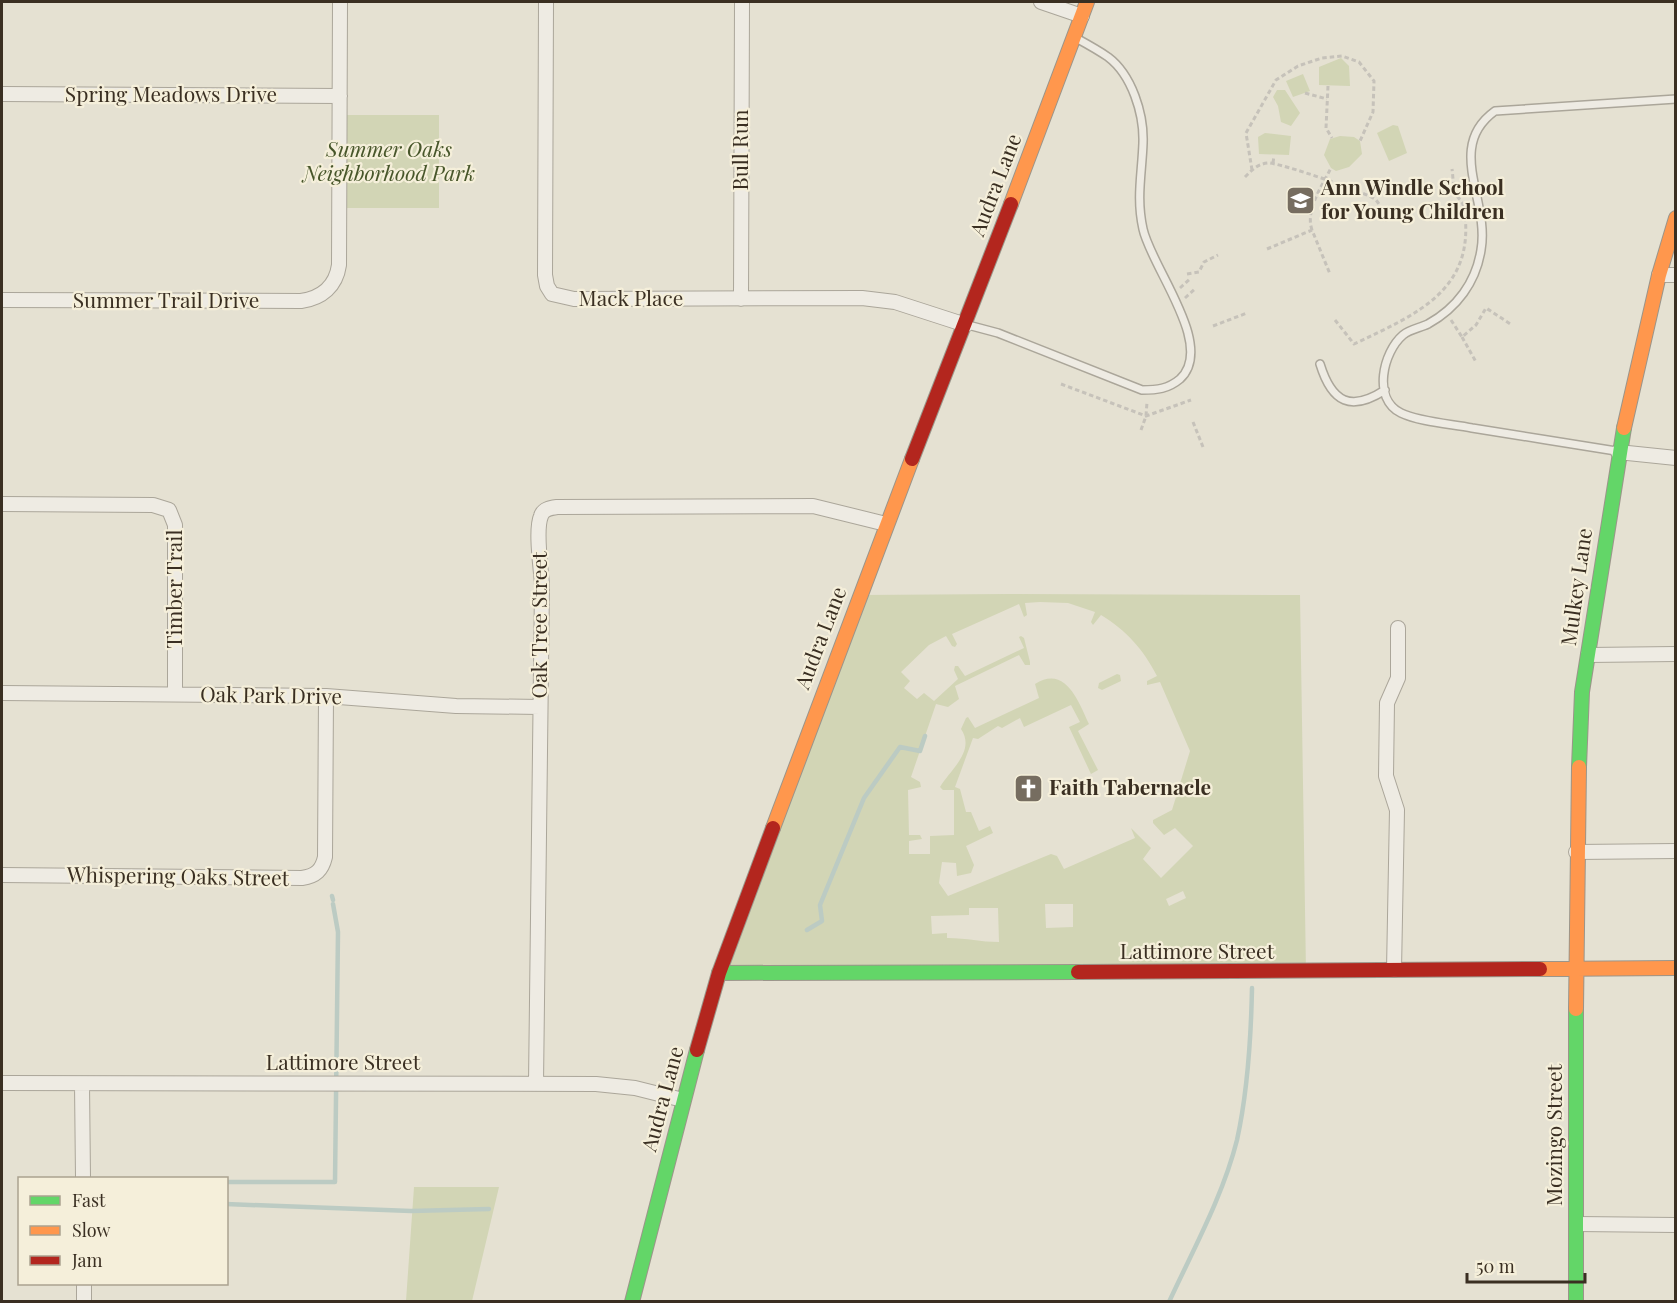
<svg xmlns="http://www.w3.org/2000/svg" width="1677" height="1303" viewBox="0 0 1677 1303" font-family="'Playfair Display',serif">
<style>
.green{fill:#d2d5b5;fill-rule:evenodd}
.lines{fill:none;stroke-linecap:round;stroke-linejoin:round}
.stream{stroke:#bccbc3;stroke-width:4.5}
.lane-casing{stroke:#aba69a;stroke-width:10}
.street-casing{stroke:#aba69a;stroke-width:16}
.fast-casing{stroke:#9b958a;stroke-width:16}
.slow-casing{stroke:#9b958a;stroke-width:16}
.jam-casing{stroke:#9b958a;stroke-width:16}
.path{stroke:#c6c2ba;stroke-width:3;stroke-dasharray:4.5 3;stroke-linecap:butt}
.lane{stroke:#eeebe3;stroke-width:7}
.street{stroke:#eeebe3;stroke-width:14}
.fast{stroke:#63d668;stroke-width:14}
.slow{stroke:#ff974d;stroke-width:14}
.jam{stroke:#b3261e;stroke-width:14}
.labels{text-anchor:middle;stroke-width:4.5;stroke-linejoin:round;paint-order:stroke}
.street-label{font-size:21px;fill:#3a2f22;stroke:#f5efda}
.park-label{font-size:21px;font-style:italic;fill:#47562a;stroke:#f5efda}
.poi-label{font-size:21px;font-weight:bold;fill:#3a2f22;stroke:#f5efda;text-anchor:start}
</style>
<rect width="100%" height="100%" fill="#e5e1d2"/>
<path class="green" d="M1341,58L1349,66L1350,86L1319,85V67Z
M1303,74L1310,91L1293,97L1286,81Z
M1277,90H1285L1300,113L1291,126L1281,122L1278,106L1273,97Z
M340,115H439V208H339Z
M1393,125L1398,126L1407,153L1389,161L1377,133Z
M1265,133L1291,136L1289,155L1259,154L1258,137Z
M1340,136L1354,137L1360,141L1362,154L1349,167L1336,171L1331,168L1324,155L1330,139Z
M1008,594L1300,595L1306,972L719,973L860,595ZM1040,602L1068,603L1095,612L1091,622L1093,625L1101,615C1127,631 1143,649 1157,676L1147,681V685L1160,682L1190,751L1172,810L1153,820V823L1164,835L1175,828L1193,846L1161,878L1143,859L1151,848L1131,828L1135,838L1064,869L1057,856L1051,854L948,896L939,883L942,862L956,863L957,876L971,873L974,865L966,846L993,833L990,826L979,831L971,812H966L960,789L955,787L973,738L978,739L998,726L1002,728L1020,718L1024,727L1071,705L1080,722L1069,727L1091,774L1098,770L1078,731L1089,724C1079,703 1066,664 1035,684L1039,698L975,728L968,717L966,718L961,729C976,751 950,770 940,787L943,790H954V835L930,836V854H909V841L922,839L920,835H909L908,790L921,787L920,782L911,777L936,704L948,707L959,699L955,686L1019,655L1025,665H1030V662L1024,638L1021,636L1019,637L1024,648L965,676L958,666H955L954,670L958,679L934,701L924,693L917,699L904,688L910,681L901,672L929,645L946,636L952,646L955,647L957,644L952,634L1019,604L1024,617L1027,615L1025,603ZM1183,891L1186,898L1169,906L1166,899ZM1045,904H1073V927L1046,928ZM969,908H998L999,942C980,942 968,938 947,938V933L932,934L931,916L969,915Z
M1117,674L1120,675L1121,681L1102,690L1098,688L1099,683Z
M414,1187H499L472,1301H406Z"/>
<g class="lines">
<path class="stream" d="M332,896L333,900
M807,930L822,921L820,905L864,798L900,747L920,751L925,736
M226,1182H335L338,932L333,904
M226,1204L411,1211L489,1209
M1169,1302C1193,1250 1223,1196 1237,1140C1248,1090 1251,1039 1252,988"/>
<defs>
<path id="lane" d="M968,325L998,333L1142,390C1157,390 1168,389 1180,379C1216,346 1151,267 1143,229C1136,198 1142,173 1143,143C1144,114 1132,75 1108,57C1098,50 1087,44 1076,38
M1320,364C1332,403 1351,412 1385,390
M1616,451C1568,443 1520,436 1472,428C1452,424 1420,422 1401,413C1372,399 1383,352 1403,335C1410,329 1420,328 1428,324C1457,308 1476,282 1481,250C1490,200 1445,147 1495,111L1676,99"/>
<path id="street" d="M546,2L545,275L547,286L552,294L574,299L862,298L895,302L966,325
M1041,2L1082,16
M2,94L340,96
M1659,275H1676
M741,299L742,2
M2,300L301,301C322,298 336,286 339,265L340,2
M1618,452L1676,458
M2,504L153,505L169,510L175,525V694
M1588,655L1676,654
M2,693L326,696L456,706L540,707
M1576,852L1676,851
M2,875L302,878C316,876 322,870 325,857L326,696
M1394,970L1397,810L1386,776L1387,703L1398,678V628
M2,1083L596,1084L635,1088L683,1100
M82,1084L83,1178
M536,1084L542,585C541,568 535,530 541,516C543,509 550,508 557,507L813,506L886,524
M1576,1224L1676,1225
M84,1284V1302"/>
<path id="fast" d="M1579,767L1582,692L1624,428
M719,973L1078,972
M1576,1009V1302
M632,1302L697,1050"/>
<path id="slow" d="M1011,204L1087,2
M1624,428L1659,275L1676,218
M773,828L912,459
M1540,969L1676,968
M1576,1009L1579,767"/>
<path id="jam" d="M912,459L1011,204
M1078,972L1540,969
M697,1050L719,973L773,828"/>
</defs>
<use href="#lane" class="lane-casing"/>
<use href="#street" class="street-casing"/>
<use href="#fast" class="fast-casing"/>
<use href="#slow" class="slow-casing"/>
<use href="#jam" class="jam-casing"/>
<path class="path" d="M1328,86L1326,128L1332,138
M1305,93L1327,99
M1273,163L1274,156
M1252,170L1246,133L1276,80L1298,66L1322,58L1342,56L1359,62L1374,81L1373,112L1360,141
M1245,177C1252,170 1257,164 1268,163C1278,162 1371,194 1376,200C1381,206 1384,214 1387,221
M1312,230C1305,210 1322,186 1331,168
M1267,249L1312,230L1330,274
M1187,274L1199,272L1204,262L1218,255
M1180,288L1190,279
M1185,298L1195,289
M1335,320L1354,344C1417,314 1477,290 1464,208C1463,201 1457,198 1455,192C1453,185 1453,176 1452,169
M1451,320L1462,337L1476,325L1486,308L1512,325
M1213,326L1247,313
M1462,337L1476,362
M1061,384L1146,416L1191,400
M1193,422L1203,447
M1141,430L1146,416L1147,402"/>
<use href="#lane" class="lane"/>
<use href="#street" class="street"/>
<use href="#fast" class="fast"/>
<use href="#slow" class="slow"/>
<use href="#jam" class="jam"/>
</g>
<defs>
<symbol id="school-square" viewBox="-11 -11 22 22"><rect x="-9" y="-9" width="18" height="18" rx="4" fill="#766d60" stroke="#f5efda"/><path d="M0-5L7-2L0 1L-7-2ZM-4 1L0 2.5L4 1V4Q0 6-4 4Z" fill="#fff"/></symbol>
<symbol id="church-square" viewBox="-11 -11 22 22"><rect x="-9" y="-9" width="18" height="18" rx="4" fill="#766d60" stroke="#f5efda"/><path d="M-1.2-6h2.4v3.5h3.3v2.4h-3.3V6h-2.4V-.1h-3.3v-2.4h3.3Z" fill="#fff"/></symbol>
</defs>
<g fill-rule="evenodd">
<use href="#school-square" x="1284" y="184" width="33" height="33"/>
<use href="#church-square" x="1012" y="772" width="33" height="33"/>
</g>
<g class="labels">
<g class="street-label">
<text x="171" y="102">Spring Meadows Drive</text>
<text transform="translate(741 150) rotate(-90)" y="7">Bull Run</text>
<text transform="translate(996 185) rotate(-69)" y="7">Audra Lane</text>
<text x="631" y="306">Mack Place</text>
<text x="166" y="308">Summer Trail Drive</text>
<text transform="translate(1577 587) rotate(-82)" y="7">Mulkey Lane</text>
<text transform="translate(175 589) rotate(-90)" y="7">Timber Trail</text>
<text transform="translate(540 625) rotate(-90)" y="7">Oak Tree Street</text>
<text transform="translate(821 638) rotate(-69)" y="7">Audra Lane</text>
<text transform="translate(271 696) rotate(1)" y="7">Oak Park Drive</text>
<text transform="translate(178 877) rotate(1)" y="7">Whispering Oaks Street</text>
<text x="1197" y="959">Lattimore Street</text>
<text x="343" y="1070">Lattimore Street</text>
<text transform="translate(663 1099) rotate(-75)" y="7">Audra Lane</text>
<text transform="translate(1555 1135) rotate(-90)" y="7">Mozingo Street</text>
</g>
<g class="park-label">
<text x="389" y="157">Summer Oaks<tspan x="389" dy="24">Neighborhood Park</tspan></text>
</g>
<g class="poi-label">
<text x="1321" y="195">Ann Windle School<tspan x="1321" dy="24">for Young Children</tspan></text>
<text x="1049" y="795">Faith Tabernacle</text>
</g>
</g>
<rect width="1677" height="1303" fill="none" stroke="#3a2f22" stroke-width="6"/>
<rect x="18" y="1177" width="210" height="108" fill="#f5efda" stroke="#aaa290" stroke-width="1.5"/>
<rect x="30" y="1196" width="30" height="9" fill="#63d668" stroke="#aaa290" stroke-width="1.5"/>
<text x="72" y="1207" font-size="18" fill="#3a2f22">Fast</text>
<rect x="30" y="1226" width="30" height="9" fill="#ff974d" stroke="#aaa290" stroke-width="1.5"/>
<text x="72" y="1237" font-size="18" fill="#3a2f22">Slow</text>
<rect x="30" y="1256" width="30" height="9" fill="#b3261e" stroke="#aaa290" stroke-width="1.5"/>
<text x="72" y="1267" font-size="18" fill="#3a2f22">Jam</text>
<path d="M1467 1273v9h118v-9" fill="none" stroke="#3a2f22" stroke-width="3"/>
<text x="1476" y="1273" font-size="18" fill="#3a2f22" stroke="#f5efda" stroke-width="4.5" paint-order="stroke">50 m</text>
</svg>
